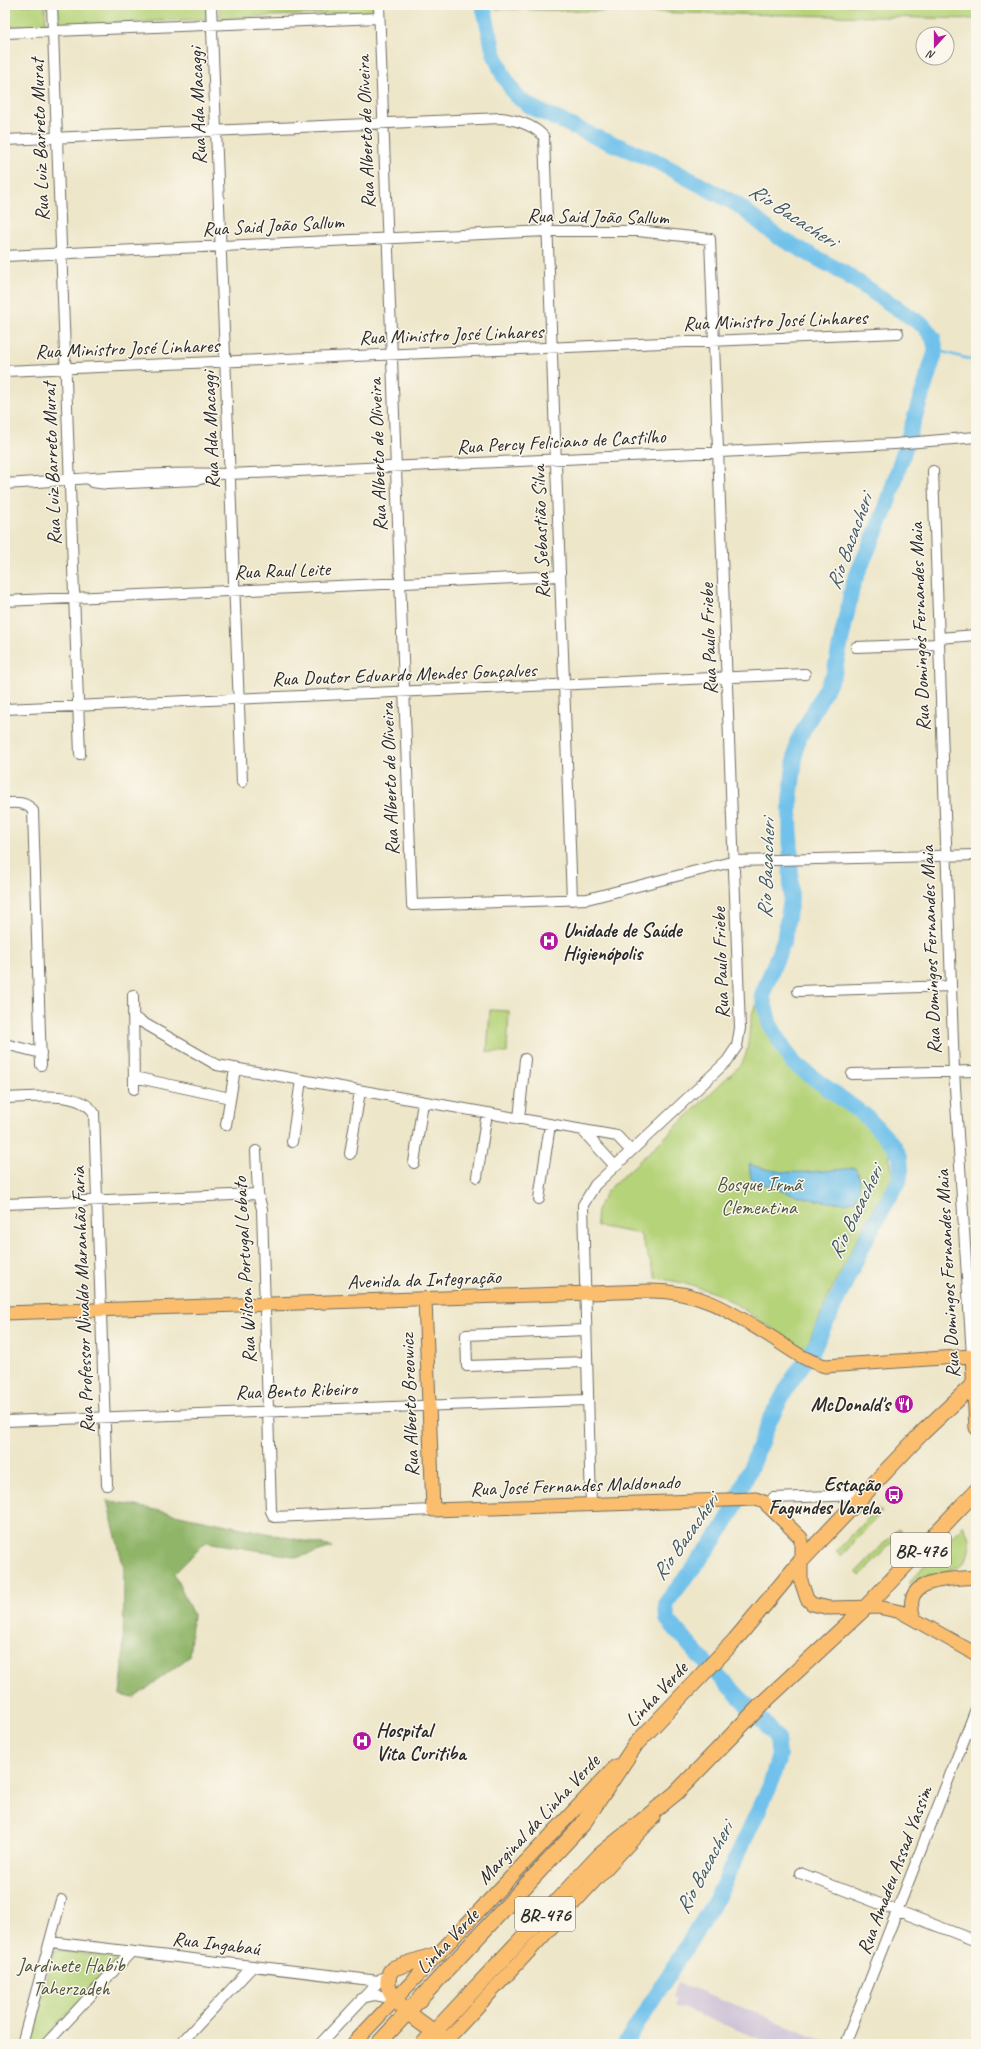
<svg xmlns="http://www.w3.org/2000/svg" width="981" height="2049" viewBox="0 0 981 2049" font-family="Caveat,sans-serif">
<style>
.industrial{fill:#cabfd6}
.green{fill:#b5d379;stroke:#707f52}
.forest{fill:#90b569;stroke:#5e704a}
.water{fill:#70c1eb;stroke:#4e768b}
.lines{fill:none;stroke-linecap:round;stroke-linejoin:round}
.stream{stroke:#70c1eb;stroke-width:2.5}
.river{stroke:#70c1eb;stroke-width:16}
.minor-casing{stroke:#6f6c62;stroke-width:12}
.major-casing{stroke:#6f6c62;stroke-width:15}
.highway-casing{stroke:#6f6c62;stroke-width:17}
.minor{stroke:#fff;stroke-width:10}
.major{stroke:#fbbe6e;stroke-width:13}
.highway{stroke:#fbbe6e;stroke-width:15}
.labels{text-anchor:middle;stroke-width:3;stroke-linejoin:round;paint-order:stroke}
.shield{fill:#fbf7ec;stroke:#696865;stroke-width:1}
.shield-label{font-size:19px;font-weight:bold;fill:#2b2b2b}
.street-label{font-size:20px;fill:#2b2b2b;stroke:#fbf7ec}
.poi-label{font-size:20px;font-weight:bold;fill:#2b2b2b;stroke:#fbf7ec;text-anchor:start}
.park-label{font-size:20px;fill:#4e553e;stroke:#fbf7ec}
.water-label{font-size:21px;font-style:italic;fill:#405865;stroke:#fbf7ec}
</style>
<rect width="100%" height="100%" fill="#fbf7ec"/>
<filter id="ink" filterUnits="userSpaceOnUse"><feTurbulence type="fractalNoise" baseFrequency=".025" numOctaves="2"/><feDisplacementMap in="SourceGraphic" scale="8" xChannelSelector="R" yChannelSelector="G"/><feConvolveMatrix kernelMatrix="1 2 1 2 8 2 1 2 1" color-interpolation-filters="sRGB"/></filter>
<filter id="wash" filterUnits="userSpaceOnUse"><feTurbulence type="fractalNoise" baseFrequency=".012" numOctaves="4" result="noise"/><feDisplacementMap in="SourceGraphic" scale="16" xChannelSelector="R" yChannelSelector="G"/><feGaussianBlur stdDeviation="0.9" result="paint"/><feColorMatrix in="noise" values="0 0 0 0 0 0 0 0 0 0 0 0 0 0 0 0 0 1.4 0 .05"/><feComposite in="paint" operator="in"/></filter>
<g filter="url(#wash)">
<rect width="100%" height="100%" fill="#ede6c9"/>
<path class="industrial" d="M678,1982L827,2041L826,2044H772L674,2005L676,1998L673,1997Z"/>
<path class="green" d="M5,5H45L46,25L5,27Z
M58,5H207V19L59,25Z
M219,5H373V12L220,18Z
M493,5H976V19L494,9Z
M762,1000L769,1025L792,1064L860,1119L888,1148L893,1176L861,1231L829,1295L805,1350L723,1296L689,1284L656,1278L640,1234L597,1226C594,1212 600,1202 608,1190C645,1156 681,1123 717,1087C724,1080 740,1067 744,1059C752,1043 746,1007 762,1000Z
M490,1010L509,1011L507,1053L487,1052Z
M877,1508L882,1512L841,1556L836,1552Z
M963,1525C968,1533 970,1539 969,1549C966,1581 928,1566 910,1585L908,1583Z
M898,1529L902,1532L860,1576L856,1572Z
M54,1950L120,1957L39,2044H28Z"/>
<path class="forest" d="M107,1500L333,1547L299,1557L206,1542L174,1574L193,1615L189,1657L134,1698L120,1695L123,1667L124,1569Z"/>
<path class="water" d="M749,1164C785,1178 819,1171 855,1168C863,1180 860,1189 854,1201C829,1208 775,1190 751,1179Z"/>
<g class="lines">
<path class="stream" d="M936,350L976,361"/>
<path class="river" d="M483,5L494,53L503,75L516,96L533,108L596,137L654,160L738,205L778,237L844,273L924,326L933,338L936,350L886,508L853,584L834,674L797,742L790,800L791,899L784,940L762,995L770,1025L793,1063L867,1117L895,1147L900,1157L901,1170L899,1181L869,1233L814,1348L788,1386L770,1420L732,1512L717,1537L666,1603L667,1619L698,1655L765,1723L777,1739L779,1755L770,1786L717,1898L625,2044"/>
</g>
</g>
<g filter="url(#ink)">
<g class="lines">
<defs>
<path id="minor" d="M52,5L80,754
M211,5L242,782
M379,5L412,905L587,899L735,861L976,855
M5,33L379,18
M5,140L501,118C516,120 534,125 544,137L572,900
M5,256L547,231H638L710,239L740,1028L737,1046L727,1061L595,1185L583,1205L591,1505
M5,371L898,333
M933,471L954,1071L972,1356H976
M92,482L107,484L196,480L209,477
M5,484C80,480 154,471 230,474L895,444L976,437
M5,601L560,576
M939,638L976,635
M856,647L939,644
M5,709L805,674
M5,803C16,803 26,801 33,811L41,1065
M798,991L951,986
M133,995L134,1089
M133,1017L217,1065L617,1136L631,1151
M5,1044L41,1053
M852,1074L976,1071
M134,1077L230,1098
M5,1098C30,1098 79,1089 94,1113L107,1485
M519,1119L525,1059
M226,1125L235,1069
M582,1130L615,1166
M292,1142L301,1080
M256,1151L258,1194L262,1209L271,1511L274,1517L433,1510
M350,1154L360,1091
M414,1163L423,1102
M477,1177L487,1113
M539,1199L550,1125
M5,1204L258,1194
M585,1330L466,1335L467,1366L586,1362
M5,1421L587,1400
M773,1498L862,1495
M800,1873L976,1941
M50,1942L379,1981
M362,1998L375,1995L396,1999
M22,2044L61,1900
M46,2044L131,1952
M180,2044L253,1966
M320,2044L382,1978
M845,2044L976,1709"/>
<path id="major" d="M425,1299L433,1510L756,1499L764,1502L801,1538V1581L807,1599L812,1604L829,1608L878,1607L901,1612L976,1654
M5,1313L649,1291C701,1290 733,1313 776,1340C792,1351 806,1361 825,1366L972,1356L976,1428
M914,1618C900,1576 950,1580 976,1577
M353,2044L616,1766
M443,2044L653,1818"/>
<path id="highway" d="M438,1954L394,1968L390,1972C387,1979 387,1986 391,1993C402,2011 429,2029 447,2040
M378,2044L582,1825L636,1744L735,1640L801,1561L922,1433L976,1382
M423,2044L600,1855L676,1793L768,1698L866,1607L976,1491"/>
</defs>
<use href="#minor" class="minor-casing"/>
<use href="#major" class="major-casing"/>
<use href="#highway" class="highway-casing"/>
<use href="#minor" class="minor"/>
<use href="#major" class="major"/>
<use href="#highway" class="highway"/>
</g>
</g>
<defs>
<symbol id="hospital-disc" viewBox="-11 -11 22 22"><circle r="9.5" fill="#b5179e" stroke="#fbf7ec"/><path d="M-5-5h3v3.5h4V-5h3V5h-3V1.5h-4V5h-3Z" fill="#fff"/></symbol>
<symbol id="restaurant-disc" viewBox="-11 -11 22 22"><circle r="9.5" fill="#b5179e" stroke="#fbf7ec"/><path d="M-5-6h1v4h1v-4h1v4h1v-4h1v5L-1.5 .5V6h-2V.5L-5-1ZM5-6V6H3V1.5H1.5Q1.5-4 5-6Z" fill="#fff"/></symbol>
<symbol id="bus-disc" viewBox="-11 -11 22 22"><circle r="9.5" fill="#b5179e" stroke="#fbf7ec"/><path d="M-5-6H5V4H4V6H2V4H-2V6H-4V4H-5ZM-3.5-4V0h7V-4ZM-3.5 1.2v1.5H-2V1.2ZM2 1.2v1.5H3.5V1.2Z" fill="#fff"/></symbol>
</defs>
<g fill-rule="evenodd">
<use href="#hospital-disc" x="538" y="930" width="22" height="22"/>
<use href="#restaurant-disc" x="893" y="1393" width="22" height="22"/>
<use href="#bus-disc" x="883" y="1484" width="22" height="22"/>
<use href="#hospital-disc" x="351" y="1730" width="22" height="22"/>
</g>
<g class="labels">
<g class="shield">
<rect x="891" y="1533" width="60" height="34" rx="3"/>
<rect x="515" y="1897" width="60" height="34" rx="3"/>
</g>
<g class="shield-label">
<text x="921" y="1557">BR-476</text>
<text x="545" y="1921">BR-476</text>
</g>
<g class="street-label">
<text transform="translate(197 106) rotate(-92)" y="7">Rua Ada Macaggi</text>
<text transform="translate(365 132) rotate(-92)" y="7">Rua Alberto de Oliveira</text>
<text transform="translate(39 140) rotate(-92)" y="7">Rua Luiz Barreto Murat</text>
<text transform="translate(598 216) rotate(1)" y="7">Rua Said João Sallum</text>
<text transform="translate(273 225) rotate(-3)" y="7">Rua Said João Sallum</text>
<text transform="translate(775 320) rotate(-2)" y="7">Rua Ministro José Linhares</text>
<text transform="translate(451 334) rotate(-2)" y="7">Rua Ministro José Linhares</text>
<text transform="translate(127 348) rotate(-2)" y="7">Rua Ministro José Linhares</text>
<text transform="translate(210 430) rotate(-92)" y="7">Rua Ada Macaggi</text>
<text transform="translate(561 441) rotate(-3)" y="7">Rua Percy Feliciano de Castilho</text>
<text transform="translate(377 455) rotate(-92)" y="7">Rua Alberto de Oliveira</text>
<text transform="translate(51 464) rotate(-92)" y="7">Rua Luiz Barreto Murat</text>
<text transform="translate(540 532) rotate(-92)" y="7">Rua Sebastião Silva</text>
<text transform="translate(282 570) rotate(-2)" y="7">Rua Raul Leite</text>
<text transform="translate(919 627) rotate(-92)" y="7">Rua Domingos Fernandes Maia</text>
<text transform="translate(708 639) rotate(-92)" y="7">Rua Paulo Friebe</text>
<text transform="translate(404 674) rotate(-2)" y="7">Rua Doutor Eduardo Mendes Gonçalves</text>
<text transform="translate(389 779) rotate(-92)" y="7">Rua Alberto de Oliveira</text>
<text transform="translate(930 950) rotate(-92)" y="7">Rua Domingos Fernandes Maia</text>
<text transform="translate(720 963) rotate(-92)" y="7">Rua Paulo Friebe</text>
<text transform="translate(244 1270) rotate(-93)" y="7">Rua Wilson Portugal Lobato</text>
<text transform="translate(947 1274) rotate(-93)" y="7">Rua Domingos Fernandes Maia</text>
<text transform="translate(424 1279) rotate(-2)" y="7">Avenida da Integração</text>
<text transform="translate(82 1300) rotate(-92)" y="7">Rua Professor Nivaldo Maranhão Faria</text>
<text transform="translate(296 1390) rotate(-2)" y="7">Rua Bento Ribeiro</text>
<text transform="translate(409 1405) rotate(-92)" y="7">Rua Alberto Breowicz</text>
<text transform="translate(575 1485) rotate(-2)" y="7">Rua José Fernandes Maldonado</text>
<text transform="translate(656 1694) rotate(-47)" y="7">Linha Verde</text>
<text transform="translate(538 1819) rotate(-47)" y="7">Marginal da Linha Verde</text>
<text transform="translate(894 1870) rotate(-69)" y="7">Rua Amadeu Assad Yassim</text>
<text transform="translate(447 1941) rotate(-47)" y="7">Linha Verde</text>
<text transform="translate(216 1943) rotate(7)" y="7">Rua Ingabaú</text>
</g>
<g class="poi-label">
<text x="563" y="937">Unidade de Saúde<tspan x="563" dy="23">Higienópolis</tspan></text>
<text x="890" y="1411" text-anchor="end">McDonald's</text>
<text x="880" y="1491" text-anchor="end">Estação<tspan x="880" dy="23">Fagundes Varela</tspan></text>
<text x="376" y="1737">Hospital<tspan x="376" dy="23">Vita Curitiba</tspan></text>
</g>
<g class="park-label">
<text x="759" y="1191">Bosque Irmã<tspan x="759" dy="23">Clementina</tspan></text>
<text x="71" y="1972">Jardinete Habib<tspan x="71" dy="23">Taherzadeh</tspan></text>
</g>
<g class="water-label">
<text transform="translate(793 215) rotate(33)" y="7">Rio Bacacheri</text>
<text transform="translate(849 542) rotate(-70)" y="7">Rio Bacacheri</text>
<text transform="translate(766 869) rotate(-88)" y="7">Rio Bacacheri</text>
<text transform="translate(855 1212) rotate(-64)" y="7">Rio Bacacheri</text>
<text transform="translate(685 1537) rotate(-55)" y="7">Rio Bacacheri</text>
<text transform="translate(704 1868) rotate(-62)" y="7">Rio Bacacheri</text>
</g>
</g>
<rect width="981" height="2049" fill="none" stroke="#fbf7ec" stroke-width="20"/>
<g transform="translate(935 46) rotate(201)"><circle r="19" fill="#fbf7ec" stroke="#a8a59f"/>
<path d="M0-3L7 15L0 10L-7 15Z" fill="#b5179e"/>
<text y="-6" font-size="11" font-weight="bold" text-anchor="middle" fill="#2b2b2b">N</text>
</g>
</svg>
